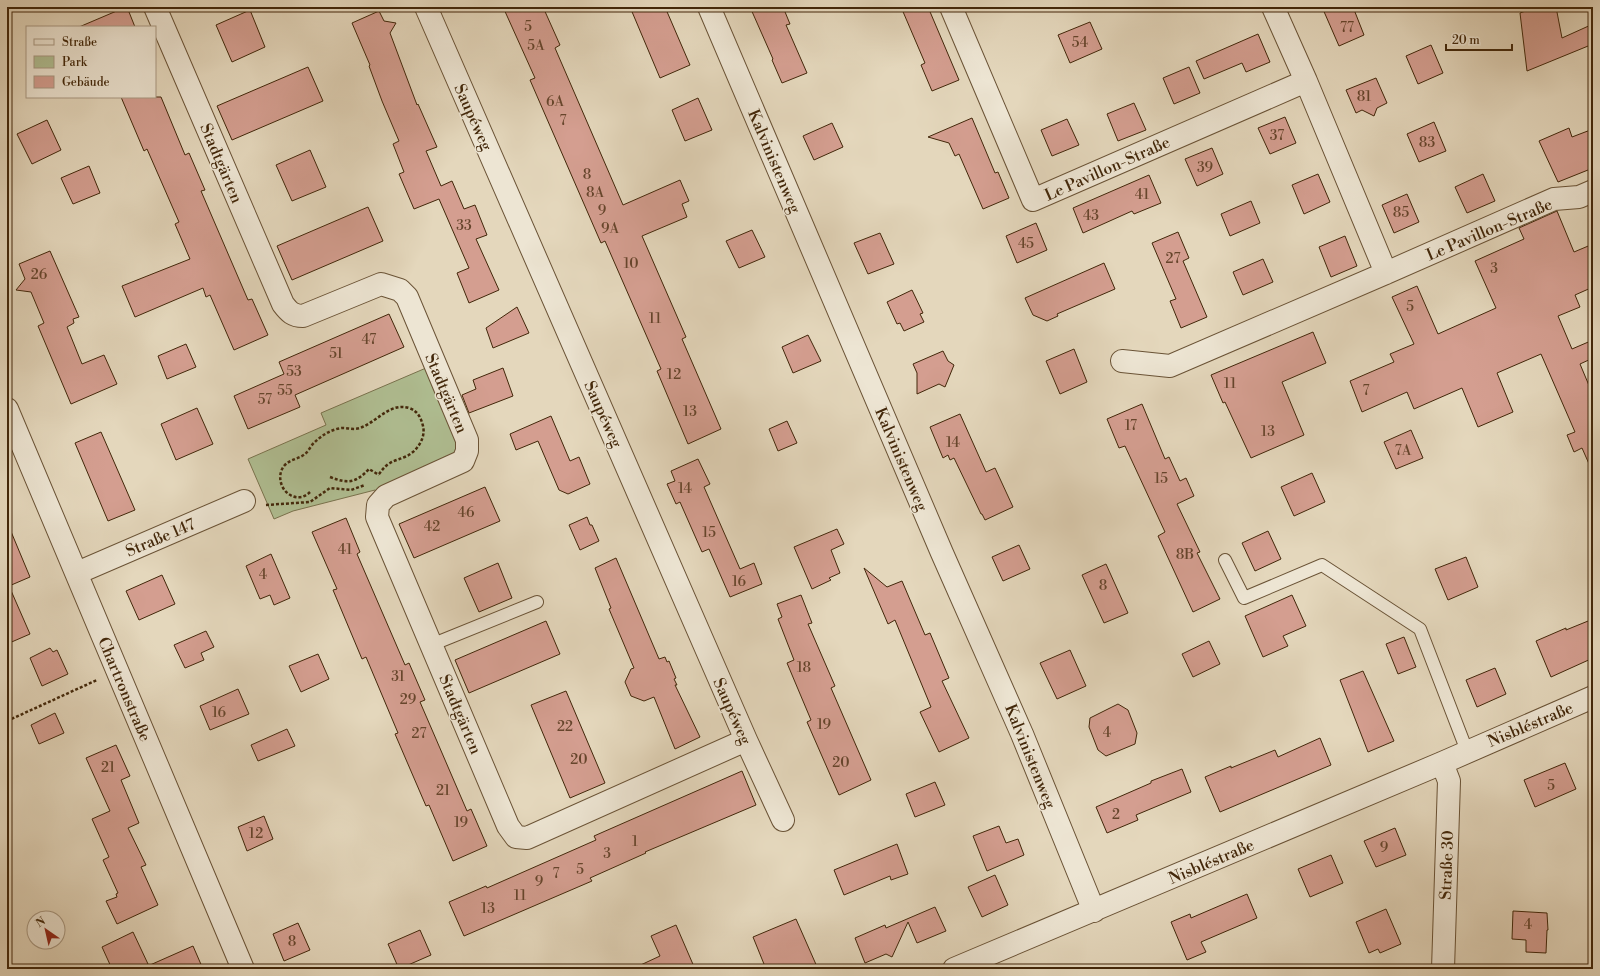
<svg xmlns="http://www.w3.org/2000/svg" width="1600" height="976" viewBox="0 0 1600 976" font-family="'Libre Bodoni',serif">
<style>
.green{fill:#b0bf93;stroke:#79734e}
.building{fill:#d49e90;stroke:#42270a}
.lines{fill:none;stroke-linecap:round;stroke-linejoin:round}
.lane-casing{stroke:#6a5336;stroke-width:14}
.street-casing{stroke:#6a5336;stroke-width:24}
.path{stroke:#42270a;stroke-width:2.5;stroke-dasharray:3 2;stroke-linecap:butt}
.lane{stroke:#ede5d3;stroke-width:12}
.street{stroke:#ede5d3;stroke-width:22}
.labels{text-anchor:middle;stroke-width:3;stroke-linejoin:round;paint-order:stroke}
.number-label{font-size:14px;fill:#66452c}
.street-label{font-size:16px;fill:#42270a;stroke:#ede5d3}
</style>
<rect width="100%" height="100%" fill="#e4d7bc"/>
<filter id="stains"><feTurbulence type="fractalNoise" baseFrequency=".005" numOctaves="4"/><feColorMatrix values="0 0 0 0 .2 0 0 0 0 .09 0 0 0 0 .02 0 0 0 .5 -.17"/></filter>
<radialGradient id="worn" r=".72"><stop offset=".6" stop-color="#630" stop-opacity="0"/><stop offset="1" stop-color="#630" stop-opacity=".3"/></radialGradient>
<path class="green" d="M426,368L459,442L455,456L379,496L375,490L293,511L274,519L248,459L326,425L321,413Z"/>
<path class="building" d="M127,7L135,27H79L126,7Z
M503,7H543L560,45L555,48L623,205L680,180L689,201L682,204L687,217L642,236L686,337L682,339L721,429L688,444L657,371L661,369L605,241L601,243L530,80L535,78Z
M630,7H665L690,65L660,78Z
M750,7H783L790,24L786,25L807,73L782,83L772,60L773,59Z
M901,7H928L959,80L932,91L921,65L925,63Z
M1322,7H1353L1364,35L1339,46Z
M1537,7H1556L1562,38L1593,24V44L1527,71L1520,13Z
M250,10L265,47L232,62L216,25Z
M379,11L384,21L396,23L390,33L417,105L418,104L437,147L426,151L441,186L452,181L464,209L475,205L487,235L476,239L499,290L469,303L457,273L469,268L439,199L414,209L399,174L404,172L393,144L399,141L382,101L369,66L370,65L352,23Z
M1090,22L1102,49L1070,63L1058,35Z
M1258,34L1270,62L1246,72L1242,63L1204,79L1196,61Z
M1431,45L1443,73L1418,84L1406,56Z
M308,67L323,101L232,140L217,106Z
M1189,67L1200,93L1174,104L1163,78Z
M1376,78L1387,103L1377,108L1374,116L1362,110L1356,113L1346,90Z
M121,97H161L185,155L189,153L205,190L201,191L248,300L252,299L268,335L234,350L210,295L206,297L203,288L135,317L122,286L190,259L175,224L179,222L147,149L144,151Z
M698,98L712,130L685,141L672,110Z
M1134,103L1146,130L1118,141L1107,114Z
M1285,117L1296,143L1270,154L1258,128Z
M972,118L995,173L998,172L1009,198L983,209L959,154L955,156L949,143L928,137Z
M1067,119L1079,145L1052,156L1041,130Z
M47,120L61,150L32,164L17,134Z
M1434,122L1446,151L1419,162L1407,134Z
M832,123L843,147L814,160L803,136Z
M1569,128L1572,137L1593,129V168L1558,182L1539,141Z
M1212,148L1223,174L1197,186L1185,159Z
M310,150L326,187L292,201L276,165Z
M89,166L100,193L73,204L61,178Z
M1318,174L1330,202L1304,214L1292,185Z
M1483,174L1495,201L1467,213L1455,187Z
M1149,175L1161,203L1134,214L1132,211L1083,233L1073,208Z
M1407,194L1419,222L1394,233L1382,205Z
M1251,201L1260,223L1230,236L1221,214Z
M368,207L383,241L292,280L277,246Z
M1557,211L1574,252L1593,244V287L1575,295L1580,307L1558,316L1572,349L1593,340V358L1580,364L1593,395V473L1582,448L1574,452L1567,435L1575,432L1541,354L1497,373L1513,412L1478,427L1462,388L1414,409L1407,392L1362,412L1350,381L1394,362L1390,354L1414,344L1392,297L1417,286L1438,334L1496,308L1475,261L1524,239L1519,228Z
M1036,223L1047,250L1017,263L1006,236Z
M752,230L765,257L739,268L726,241Z
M1178,232L1189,258L1183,261L1207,317L1181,328L1170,301L1176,299L1152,243Z
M880,233L894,264L868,274L854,243Z
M1345,236L1357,266L1331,277L1319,247Z
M50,251L79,317L73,319L74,323L67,327L82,364L104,355L117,384L71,404L38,326L44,323L31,292L16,290L25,279L19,264Z
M1263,259L1273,282L1243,295L1233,272Z
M1104,263L1115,289L1057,314L1058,316L1047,321L1033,315L1025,298Z
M912,290L923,313L920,314L924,322L904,331L900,323L897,324L887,302Z
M517,307L529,333L493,348L486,328Z
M389,314L404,347L295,395L300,407L248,429L234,396L284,374L279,362Z
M1313,332L1326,363L1282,382L1304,435L1251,458L1225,402L1223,403L1211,375Z
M808,335L821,361L793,373L782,347Z
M186,344L196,367L167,379L158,356Z
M1074,349L1087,382L1060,394L1046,361Z
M943,351L948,361L954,365L945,387L939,384L917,394V373L913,364Z
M503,368L513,396L469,413L462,395L476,389L473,380Z
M1142,404L1165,459L1169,457L1180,481L1186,478L1194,496L1177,504L1200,552L1197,553L1220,599L1193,612L1158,536L1165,532L1125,446L1119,448L1107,419Z
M197,408L213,444L176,460L161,424Z
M960,414L986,472L995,468L1013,507L985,520L982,514H981L954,458L950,460L948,455L943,458L930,427Z
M551,416L570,461L579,457L590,484L568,494L559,490L538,441L516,450L510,434Z
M787,421L797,443L778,451L769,429Z
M1411,430L1423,458L1396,469L1384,442Z
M101,432L135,510L108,521L75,443Z
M698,459L710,484L704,487L740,569L754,563L762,584L730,597L709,549L702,552L680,502L676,504L667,484L675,481L671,471Z
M1312,473L1325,502L1294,516L1281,487Z
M485,487L500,521L414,558L399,524Z
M587,517L590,525H592L599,541L580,550L569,525Z
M346,518L360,552L357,554L405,665L409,663L425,700L420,702L436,739L467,811L471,809L487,846L453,861L429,805L426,806L395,734L398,733L366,657L362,659L333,590L337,589L312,532Z
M7,522L30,577L9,586L30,634L7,644Z
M837,529L844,544L831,550L840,573L829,578L831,580L812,589L794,547Z
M1268,531L1281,559L1255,571L1242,543Z
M1019,545L1030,569L1003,581L992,557Z
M271,554L290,598L274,605L270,595L260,599L246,566Z
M1466,557L1478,587L1448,600L1435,569Z
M616,558L659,659L665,657L667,662L669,661L676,678L674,679L677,685H675L700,737L675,749L654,697L644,701L631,696L625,682L631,669L634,668L609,609L611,608L595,568Z
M498,563L512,598L479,612L464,578Z
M1106,564L1128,613L1104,623L1082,575Z
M864,568L887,587L902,581L925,635L930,633L949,678L942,681L969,738L939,752L920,712L931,707L895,620L888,624Z
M162,575L175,604L139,620L126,591Z
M801,595L812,623L808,624L835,686L831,688L871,780L839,795L807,722L811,720L787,663L794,660L778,619L782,617L777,604Z
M1292,595L1306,626L1283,636L1288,646L1263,657L1245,616Z
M1593,619V658L1551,677L1536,641L1566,628V630Z
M546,621L560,654L469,693L455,660Z
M206,631L214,647L201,653L204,660L185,668L174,645Z
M1404,637L1416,667L1398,674L1386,644Z
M1209,641L1220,664L1193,677L1182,654Z
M50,648L53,652L57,650L68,674L42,686L30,658Z
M1070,650L1086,686L1057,699L1040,663Z
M318,654L329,679L301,692L289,666Z
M1495,668L1506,694L1477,707L1466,680Z
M1363,671L1394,741L1368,752L1340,680Z
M238,689L249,714L210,730L200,706Z
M566,691L605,783L570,798L531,705Z
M1118,704L1128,710L1137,733L1135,744L1106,756L1098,750L1089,727L1090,718Z
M55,713L64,733L39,744L31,725Z
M287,729L295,746L258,761L251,745Z
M1320,738L1331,765L1220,812L1205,777L1231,766V768L1275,750L1278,757Z
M116,745L130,776L121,780L139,823L128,828L146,865L141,867L158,905L117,924L106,901L117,897L116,894L118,893L103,860L109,857L92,819L110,811L86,758Z
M1565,763L1576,789L1535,807L1524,780Z
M1182,769L1191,792L1136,815L1138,820L1107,833L1096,807L1151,783V781Z
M742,771L756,805L645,852L646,853L590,878L592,881L464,936L449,902L486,886L487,888L596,840L594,836Z
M935,782L945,805L915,817L906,794Z
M264,816L273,839L247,851L238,827Z
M999,826L1006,843L1018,839L1024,855L987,871L973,836Z
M1395,828L1406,855L1376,867L1364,841Z
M897,844L908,874L891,880L890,876L844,895L834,870Z
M1331,855L1343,883L1310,897L1298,869Z
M995,875L1008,905L982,917L968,887Z
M1247,894L1257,918L1201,942L1206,952L1187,960L1171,922L1190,914L1191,918Z
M935,907L946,931L917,943L908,922L892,957L886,954L865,963L855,938L885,925L886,928Z
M1386,909L1401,944L1380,953L1378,949L1369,953L1356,922Z
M1513,911L1547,913L1548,930H1547L1546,953L1526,952V940L1512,939Z
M796,919L818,969H766L753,937Z
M298,923L310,950L284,961L273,934Z
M676,925L695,969H632L660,956L651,936Z
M420,930L431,955L399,969L388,944Z
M133,932L148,964L137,969H112L102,947Z
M193,946L203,969H141Z"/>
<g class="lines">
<defs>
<path id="lane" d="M1225,560L1244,598L1322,565L1420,629L1467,751
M431,645L537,602"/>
<path id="street" d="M155,7L283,304C289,312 293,316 303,316L381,284L400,290L407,297L467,440V451L463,461L386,496L378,505L377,517L508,826L516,837L527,838L746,740
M426,7L746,740L783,820
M709,7L942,553L1022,734L1094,911
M951,7L1033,200L1306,81
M1273,7L1306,81L1386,273
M1122,361L1170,366L1386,273L1554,199L1579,197L1593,191
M7,409L243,969
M77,573L244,501
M1442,763L1449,781L1443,969
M954,969L1442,763L1593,697"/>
</defs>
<use href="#lane" class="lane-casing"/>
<use href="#street" class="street-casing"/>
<path class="path" d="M330,477C348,484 356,483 369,469L379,475
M310,492C308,494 305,496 302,497C285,500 274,479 284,466C290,459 299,459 305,454C309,451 311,445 315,442C322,435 332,429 342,428C348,428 354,430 360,428C377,422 390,402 409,408C418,411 421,418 423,426C426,438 417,451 407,456C401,459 395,460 390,463C385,466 382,470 379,474
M266,505L310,502L330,488L351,490L365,485
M7,721L97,680"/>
<use href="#lane" class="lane"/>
<use href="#street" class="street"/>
</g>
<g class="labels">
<g class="number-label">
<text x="528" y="31">5</text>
<text x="1347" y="32">77</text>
<text x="1080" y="47">54</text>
<text x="536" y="50">5A</text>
<text x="1364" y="101">81</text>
<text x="555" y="106">6A</text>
<text x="563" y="125">7</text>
<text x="1277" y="140">37</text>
<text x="1427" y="147">83</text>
<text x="1205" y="172">39</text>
<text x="587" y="179">8</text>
<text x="595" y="197">8A</text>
<text x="1142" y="199">41</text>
<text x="602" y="215">9</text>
<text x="1401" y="217">85</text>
<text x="1091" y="220">43</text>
<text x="464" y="230">33</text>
<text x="610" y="233">9A</text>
<text x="1026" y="248">45</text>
<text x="1173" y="263">27</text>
<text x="631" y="268">10</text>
<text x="1494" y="273">3</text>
<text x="39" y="279">26</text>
<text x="1410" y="311">5</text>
<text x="655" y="323">11</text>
<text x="369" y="344">47</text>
<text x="336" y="358">51</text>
<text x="294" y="376">53</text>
<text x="674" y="379">12</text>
<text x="1230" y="388">11</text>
<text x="285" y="395">55</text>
<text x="1366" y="395">7</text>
<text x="265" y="404">57</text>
<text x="690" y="416">13</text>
<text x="1131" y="430">17</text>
<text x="1268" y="436">13</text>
<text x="953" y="447">14</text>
<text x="1403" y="455">7A</text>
<text x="1161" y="483">15</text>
<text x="685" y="493">14</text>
<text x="466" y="517">46</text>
<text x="432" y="531">42</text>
<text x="709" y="537">15</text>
<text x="345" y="554">41</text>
<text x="1185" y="559">8B</text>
<text x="263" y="579">4</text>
<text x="739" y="586">16</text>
<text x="1103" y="590">8</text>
<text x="804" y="672">18</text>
<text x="398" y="681">31</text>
<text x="408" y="704">29</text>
<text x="219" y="717">16</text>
<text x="824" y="729">19</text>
<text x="565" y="731">22</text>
<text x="1107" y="737">4</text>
<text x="419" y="738">27</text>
<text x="579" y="764">20</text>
<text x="841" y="767">20</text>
<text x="108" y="772">21</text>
<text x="1551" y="790">5</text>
<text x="443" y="795">21</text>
<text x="1116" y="819">2</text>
<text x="461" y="827">19</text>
<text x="256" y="838">12</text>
<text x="635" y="846">1</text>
<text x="1384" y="852">9</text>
<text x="607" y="858">3</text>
<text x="580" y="874">5</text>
<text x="556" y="878">7</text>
<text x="539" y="886">9</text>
<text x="520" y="900">11</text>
<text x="488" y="913">13</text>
<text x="1528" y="929">4</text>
<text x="292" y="946">8</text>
</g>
<g class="street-label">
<text transform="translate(474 117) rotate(66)" y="6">Saupéweg</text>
<text transform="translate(775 161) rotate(67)" y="6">Kalvinistenweg</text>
<text transform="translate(222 163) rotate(67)" y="6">Stadtgärten</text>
<text transform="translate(1107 168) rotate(-24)" y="6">Le Pavillon-Straße</text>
<text transform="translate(1489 229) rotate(-23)" y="6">Le Pavillon-Straße</text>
<text transform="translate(447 393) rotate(67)" y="6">Stadtgärten</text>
<text transform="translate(604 414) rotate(66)" y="6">Saupéweg</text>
<text transform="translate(902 459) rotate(67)" y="6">Kalvinistenweg</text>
<text transform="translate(160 537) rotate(-23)" y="6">Straße 147</text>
<text transform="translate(125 689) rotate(67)" y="6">Chartronstraße</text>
<text transform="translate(733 711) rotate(66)" y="6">Saupéweg</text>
<text transform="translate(461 714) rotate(67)" y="6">Stadtgärten</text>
<text transform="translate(1530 724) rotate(-23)" y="6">Nisbléstraße</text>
<text transform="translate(1031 756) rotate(68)" y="6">Kalvinistenweg</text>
<text transform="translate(1211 861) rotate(-23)" y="6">Nisbléstraße</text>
<text transform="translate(1446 865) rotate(-88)" y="6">Straße 30</text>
</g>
</g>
<rect width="1600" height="976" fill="none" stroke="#e4d7bc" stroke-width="24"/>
<rect x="8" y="8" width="1584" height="960" fill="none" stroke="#42270a" stroke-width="2"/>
<rect x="12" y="12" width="1576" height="952" fill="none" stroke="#42270a"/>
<rect x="26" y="26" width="130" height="72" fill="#ede5d3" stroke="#a99983"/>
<rect x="34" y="39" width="20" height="6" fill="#ede5d3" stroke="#a99983"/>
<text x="62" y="46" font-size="12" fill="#42270a">Straße</text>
<rect x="34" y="56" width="20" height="12" fill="#b0bf93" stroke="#a99983"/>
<text x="62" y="66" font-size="12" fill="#42270a">Park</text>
<rect x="34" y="76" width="20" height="12" fill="#d49e90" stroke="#a99983"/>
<text x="62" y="86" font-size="12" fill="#42270a">Gebäude</text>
<g transform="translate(46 930) rotate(326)"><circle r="19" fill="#ede5d3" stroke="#a99983"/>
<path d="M0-3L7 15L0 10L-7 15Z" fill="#8f2418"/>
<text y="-6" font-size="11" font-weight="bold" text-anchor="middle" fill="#42270a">N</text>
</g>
<path d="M1446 44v6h66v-6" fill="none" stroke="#42270a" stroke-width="2"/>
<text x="1452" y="44" font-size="12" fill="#42270a" stroke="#ede5d3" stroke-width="3" paint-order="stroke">20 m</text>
<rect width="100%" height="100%" filter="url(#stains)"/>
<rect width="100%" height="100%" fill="url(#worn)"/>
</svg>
